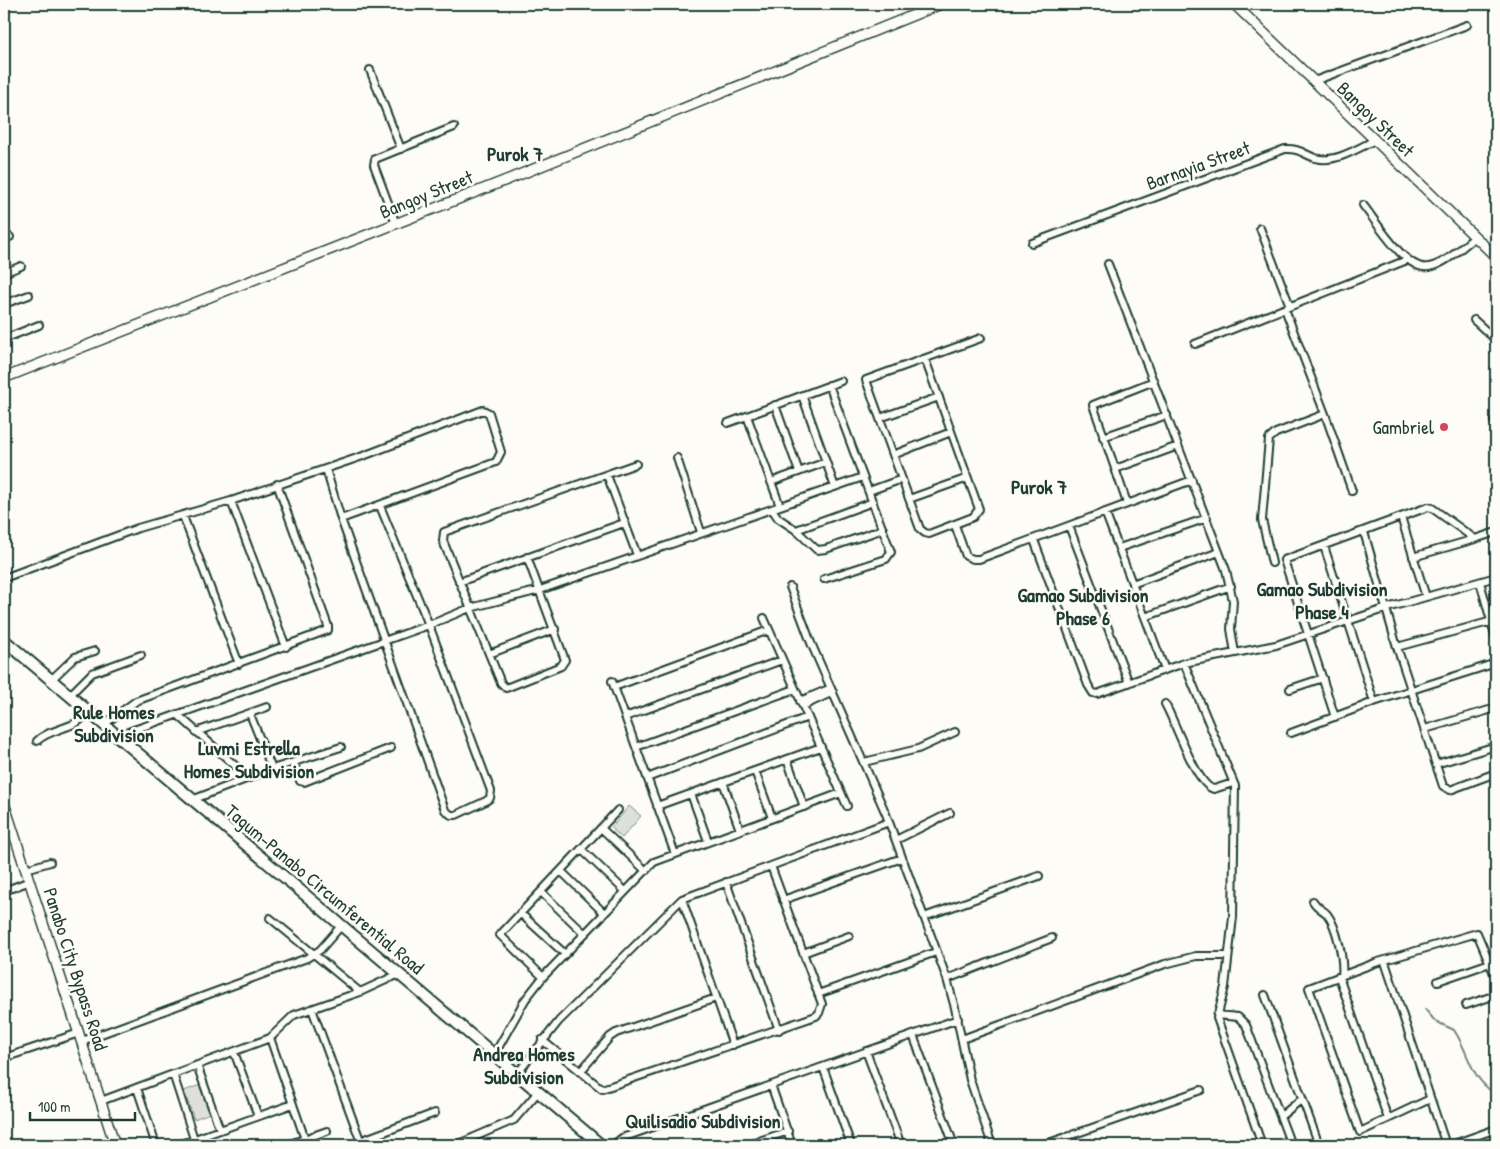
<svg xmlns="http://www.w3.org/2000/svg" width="1500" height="1149" viewBox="0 0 1500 1149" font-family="'Patrick Hand',sans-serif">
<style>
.green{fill:#dde0db;stroke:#7e8e88}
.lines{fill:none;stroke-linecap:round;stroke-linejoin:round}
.stream{stroke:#75877f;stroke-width:2}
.street-casing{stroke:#1f3d34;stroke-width:10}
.secondary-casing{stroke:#1f3d34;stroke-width:12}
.primary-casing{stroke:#1f3d34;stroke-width:14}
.street{stroke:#fdfcf7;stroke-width:6}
.secondary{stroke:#fdfcf7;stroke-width:9}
.primary{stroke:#fdfcf7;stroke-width:10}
.poi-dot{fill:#d1495b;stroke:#fdfcf7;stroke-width:2}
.labels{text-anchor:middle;stroke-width:5;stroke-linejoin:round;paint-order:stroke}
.street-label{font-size:19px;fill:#1f3d34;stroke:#fdfcf7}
.poi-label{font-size:19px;fill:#1f3d34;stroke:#fdfcf7;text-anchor:end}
.neighbourhood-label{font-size:20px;font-weight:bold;fill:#1f3d34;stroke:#fdfcf7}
</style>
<rect width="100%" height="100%" fill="#fdfcf7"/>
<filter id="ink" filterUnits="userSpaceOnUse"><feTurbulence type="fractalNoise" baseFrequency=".02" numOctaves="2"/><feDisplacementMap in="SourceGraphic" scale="10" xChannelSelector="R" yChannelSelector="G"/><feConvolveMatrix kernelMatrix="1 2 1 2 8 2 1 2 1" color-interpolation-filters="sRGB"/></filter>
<g filter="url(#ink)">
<path class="green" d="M629,806L641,816L622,838L611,828Z
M200,1085L210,1113L194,1119L184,1091Z"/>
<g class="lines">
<path class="stream" d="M1425,1009L1435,1021L1454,1030C1471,1056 1468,1075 1496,1095"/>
<defs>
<path id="street" d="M370,70L401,149
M1314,81L1467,25
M1363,205C1376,221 1406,272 1429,267C1446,264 1462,247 1475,237
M396,224L374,165L375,159L454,127
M1260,228L1290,306
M4,239L10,237
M1032,243L1285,149C1298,148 1304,154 1315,158C1334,164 1359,148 1375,140
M1108,264L1226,570L1233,601L1231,629L1235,653
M4,273L21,266
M4,304L29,295
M1474,320L1496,340
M4,339L39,325
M1195,344L1407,260
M925,359L979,509L973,517L929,534L925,533L920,529L866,380L981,338
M802,395L835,487
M775,405L799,472
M1325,414L1352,491
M747,416L780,506
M880,418L939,397
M1494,421L1496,420
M728,423L841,381
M1103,437L1167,415
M893,455L951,432
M677,458L701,532
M326,469L341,519L445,810L451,815H456L486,801L490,798L491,791L429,625L380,506
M1115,469L1178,446
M607,475L637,555
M771,482L826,462
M869,491L902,479
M909,499L968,478
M231,501L286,647
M1127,503L1093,405L1154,381
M772,509L778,518L796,530L817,550L826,549L883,529
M1105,512L1165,670
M183,516L239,664
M1401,517L1426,597
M955,525L966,556L973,559H979L1192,480
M1069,526L1129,683
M796,530L873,502
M1364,532L1397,647L1443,786L1450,790L1496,773
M1034,540L1088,685L1093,693L1097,694L1184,663L1276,645L1387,608L1496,577
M1324,546L1374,702
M1119,548L1207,518
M527,557L565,660L561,666L506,688L501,683L443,541L444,532L636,464
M1413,557L1475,539
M1272,563L1262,520L1269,439L1276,433L1325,414L1285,309
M4,578L138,528L231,501L363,456L483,410L489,413L501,452L496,462L341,519
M824,579L886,559L891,552L829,385
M459,582L624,523
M1480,582L1496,639
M1132,584L1219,552
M790,587L811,643L886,814L947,979L955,1008L970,1080L992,1145
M1145,617L1231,586
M764,618L847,806
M1397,647L1496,620
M489,654L555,629
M1184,663L1235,786L1233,917L1225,987L1217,1018L1262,1145
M51,680L75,657L95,651
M612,681L675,854
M614,687L769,630
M1290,689L1323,678
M69,696L92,673L141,655
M800,701L831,688
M1165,704C1175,721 1197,787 1214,789L1233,783
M803,706L833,692
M177,714L249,778
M250,714L272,769
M625,717L782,660
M1335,717L1284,560L1428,507L1432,508L1475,539L1496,532
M103,725L136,701L328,630V626L277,484
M1425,729L1496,708
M196,732L267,707
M1291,733L1374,702L1496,663
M117,736L429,625L470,608L540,590L863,477
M37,741C51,727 77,730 87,712
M636,747L795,689
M787,759L804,807
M864,762L918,749L955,732
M294,763L300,781L304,782L391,748
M1436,764L1496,746
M755,771L772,818
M647,778L808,717
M723,782L740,830
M691,794L708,841
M192,800L272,769L341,747
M657,806L821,747
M601,828L645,870
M896,840L950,813
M581,849L625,891
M26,869L50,862
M561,871L604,913
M726,882L779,1030
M4,891L30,881
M541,892L584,933
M682,899L733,1045
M783,900L902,858
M1313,901C1317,908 1322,909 1327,914C1337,927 1344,960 1342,976
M520,913L565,954
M924,917L1039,876
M270,918L360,992
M1496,918L1494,922L1496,931
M803,953L849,936
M1385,962L1446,1145
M543,977L500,935L618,810
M1339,977L1388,1119
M947,979L1052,938
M1438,981L1490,963
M818,994L936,952
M1265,995L1319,1145
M1466,1005L1496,995
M312,1009L362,1145
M1217,1015L1238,1017L1246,1025L1291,1145
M913,1035L954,1145
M270,1038L307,1145
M962,1039L1165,964L1196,956H1228
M542,1040L602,1089L816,1016L819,1013L822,1004L771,866
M82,1041L307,958L320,950L341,926
M866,1051L901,1145
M234,1052L258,1116
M494,1055L525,1000L543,977L654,862L841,793
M4,1058L79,1033
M197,1065L220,1130
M823,1067L851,1145
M580,1072L610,1037L616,1033L716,998
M173,1074L194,1139
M517,1074L559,1021L682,899L889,822
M771,1085L792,1145
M137,1088L156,1145
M1430,1099L1360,1132L1309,988L1375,963L1477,933L1496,978
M101,1101L270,1038L294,1015L360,992L399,974
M1281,1116L1302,1099
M1492,1131L1496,1141
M360,1141L435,1113
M178,1145L293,1104
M287,1145L327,1131
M456,1145L514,1120L538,1092
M613,1145L622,1138L958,1019
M748,1145L788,1131
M1043,1145L1201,1090
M1451,1145L1496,1129"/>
<path id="secondary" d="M1234,4L1496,257
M4,378L509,179L941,4
M4,803L115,1145"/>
<path id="primary" d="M4,640L601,1145"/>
</defs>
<use href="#street" class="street-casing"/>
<use href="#secondary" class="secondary-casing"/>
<use href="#primary" class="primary-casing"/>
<use href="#street" class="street"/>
<use href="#secondary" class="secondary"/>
<use href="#primary" class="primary"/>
</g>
</g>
<circle class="poi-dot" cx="1444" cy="427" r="5"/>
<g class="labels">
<g class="street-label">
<text transform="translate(1376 119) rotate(44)" y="7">Bangoy Street</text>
<text transform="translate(1198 165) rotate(-20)" y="7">Barnayia Street</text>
<text transform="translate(426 194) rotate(-22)" y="7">Bangoy Street</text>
<text transform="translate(325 889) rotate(40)" y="7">Tagum-Panabo Circumferential Road</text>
<text transform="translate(76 969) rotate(72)" y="7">Panabo City Bypass Road</text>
</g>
<g class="poi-label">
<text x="1434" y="434">Gambriel</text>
</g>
<g class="neighbourhood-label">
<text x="515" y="161">Purok 7</text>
<text x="1039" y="494">Purok 7</text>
<text x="1322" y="596">Gamao Subdivision<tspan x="1322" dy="23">Phase 4</tspan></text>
<text x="1083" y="602">Gamao Subdivision<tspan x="1083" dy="23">Phase 6</tspan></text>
<text x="114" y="719">Rule Homes<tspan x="114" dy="23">Subdivision</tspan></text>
<text x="249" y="755">Luvmi Estrella<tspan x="249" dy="23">Homes Subdivision</tspan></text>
<text x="524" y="1061">Andrea Homes<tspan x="524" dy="23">Subdivision</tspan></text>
<text x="703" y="1128">Quilisadio Subdivision</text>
</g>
</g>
<rect width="1500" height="1149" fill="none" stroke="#fdfcf7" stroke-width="20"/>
<rect x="10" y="10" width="1480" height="1129" fill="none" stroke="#1f3d34" stroke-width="2" filter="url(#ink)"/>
<path d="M30 1112v8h105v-8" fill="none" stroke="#1f3d34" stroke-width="2.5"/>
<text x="38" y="1112" font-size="15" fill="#1f3d34" stroke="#fdfcf7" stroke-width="4" paint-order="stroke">100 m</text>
</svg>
